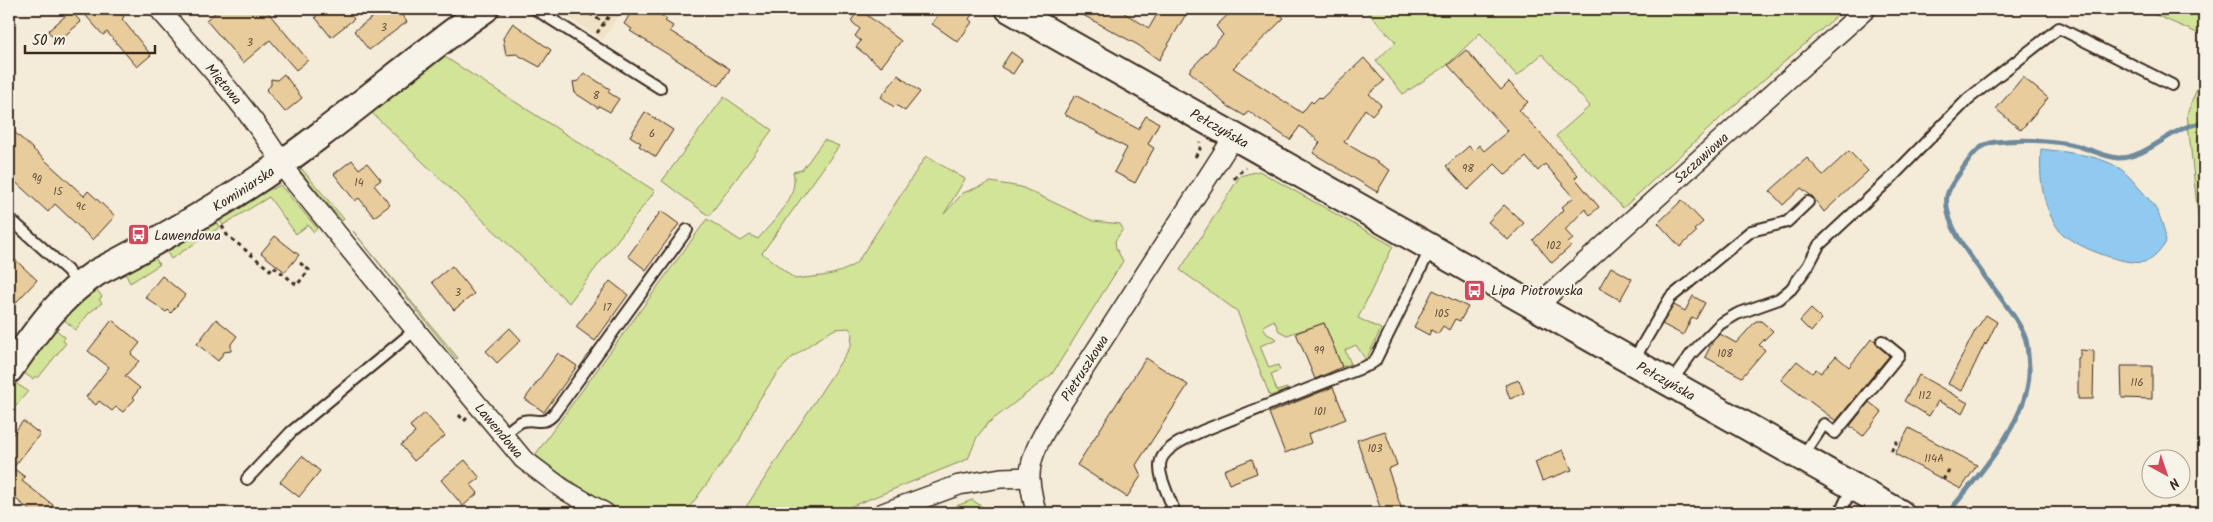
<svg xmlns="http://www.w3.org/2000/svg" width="2213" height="522" viewBox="0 0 2213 522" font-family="Kalam,sans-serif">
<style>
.built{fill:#f0e2c7}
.green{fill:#d2e498;stroke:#86875b}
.water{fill:#90caf0;stroke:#6e8a9c}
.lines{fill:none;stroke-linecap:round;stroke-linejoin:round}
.stream{stroke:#6e8a9c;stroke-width:5}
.building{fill:#e8cc9c;stroke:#3b2a1e}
.lane-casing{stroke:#3b2a1e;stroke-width:14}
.street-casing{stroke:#3b2a1e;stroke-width:22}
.secondary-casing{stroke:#3b2a1e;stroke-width:30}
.path{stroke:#3b2a1e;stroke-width:3;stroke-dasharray:4 4;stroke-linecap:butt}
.lane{stroke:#f7f3e8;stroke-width:10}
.street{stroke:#f7f3e8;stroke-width:19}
.secondary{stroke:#f7f3e8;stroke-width:26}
.labels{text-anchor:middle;stroke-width:4;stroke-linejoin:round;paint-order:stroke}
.number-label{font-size:11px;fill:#66523e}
.street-label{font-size:14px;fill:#3b2a1e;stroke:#f7f3e8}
.poi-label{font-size:14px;fill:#3b2a1e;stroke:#f7f3e8;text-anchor:start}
</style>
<rect width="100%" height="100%" fill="#f4ebd9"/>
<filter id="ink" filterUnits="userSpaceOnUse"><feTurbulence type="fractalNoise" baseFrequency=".02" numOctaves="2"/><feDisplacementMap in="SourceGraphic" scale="10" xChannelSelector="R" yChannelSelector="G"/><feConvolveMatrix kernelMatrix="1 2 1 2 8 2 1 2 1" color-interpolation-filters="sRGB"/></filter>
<g filter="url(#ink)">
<path class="built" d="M556,9H623L603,40Z"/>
<path class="green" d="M502,9H507L440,54L655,191L569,303L370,111L301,168L344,219L342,221L300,171L302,164L307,159L439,54Z
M1364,9H1845L1729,110L1623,208L1556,136L1590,106L1542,54L1517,76L1480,33L1446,66L1403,94L1376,61L1396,42Z
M2142,9H2204V36Z
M2204,71V271L2187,114Z
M724,97L772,130L709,216L662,181Z
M824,140L839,146L762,253L795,279C816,276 841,277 858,261L926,156L965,179L944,214L963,193L991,182L1021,187L1093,221L1120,224L1123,229L1115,241L1116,248L1123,261L1052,374L987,424L977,437L968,459L835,513H742L851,346L852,332L849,328L835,329L812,343L793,357L778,372L759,400L739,441L685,513H621L545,464L535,455L707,219L741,241L750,235L758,239C773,221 800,197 793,172L802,170Z
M1259,171L1393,246L1358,318L1381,329L1366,360L1356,345L1345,350L1351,364L1342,367L1324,323L1287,335L1279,331L1274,320L1263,326L1267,334L1277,339L1260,346L1269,368L1278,365L1280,370L1271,374L1277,391L1287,388V390L1270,396L1237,311L1180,270L1240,176Z
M280,185L317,228L314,232L308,225L296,234L269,197L223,225L219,219L264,188L273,189Z
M216,221L220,227L171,259L165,249Z
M353,231L458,358L456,359Z
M154,255L159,265L130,283L124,271Z
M96,288L102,297L99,299L102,303L89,313L76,330L62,318L77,303Z
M55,329L65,337L63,341L66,343L38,378L35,376L33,379L22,372Z
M15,383L28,391L9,415V392Z
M972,500L992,513H938Z"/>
<path class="water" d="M2041,149C2065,152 2104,155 2123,171C2129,176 2134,182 2139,188C2156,206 2163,218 2166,242C2161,250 2154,260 2144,262C2125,266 2070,245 2059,230C2042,206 2039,178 2041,149Z"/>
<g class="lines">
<path class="stream" d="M1948,513C1978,476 2032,417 2029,367C2028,358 2028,345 2025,337C2010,298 1940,236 1947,196C1949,186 1958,176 1964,167C1972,155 1980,144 1995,142C2019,139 2050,140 2074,145C2088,148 2104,157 2118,158C2150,158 2173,124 2204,123"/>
</g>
<path class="building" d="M80,9H117L124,17L122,19L151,55L137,67L107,32L103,35Z
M220,9H265L308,60L296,70L270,40L243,63L206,20Z
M326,9H346L354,19L331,37L315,17Z
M384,9H397L407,22L369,50L354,31Z
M633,9L641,14L645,9H651L667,19L665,21L673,26L670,31L730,69L719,86L630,31L632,29L624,24Z
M859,9L901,41L881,67L856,47L861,41L855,36L860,29L851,21Z
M942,9H976L969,19L972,22L958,42L932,24Z
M1072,9H1127L1124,13L1149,28L1160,9H1189L1159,60L1138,45Z
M1234,9H1274L1284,18L1233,68L1302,113L1311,101L1313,103L1319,97L1321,99L1364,58L1384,81L1369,94L1381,105L1372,115L1365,109L1344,142L1390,170L1377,192L1313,153L1320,142L1300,126L1290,140L1248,111L1245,116L1226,105L1189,71L1223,35L1216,26Z
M71,11L81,22L57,42L48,31Z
M513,23L551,50L540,67L516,54L506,55L503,38Z
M1466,50L1501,90L1509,82L1528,102L1519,110L1578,175L1575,178L1599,207L1590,215L1585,209L1565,230L1573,239L1568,243L1571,246L1552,263L1533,240L1564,209L1562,207L1574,197L1545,164L1538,171L1526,157L1506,175L1495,164L1468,190L1446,166L1469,146L1473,151L1479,145L1484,151L1508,131L1448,65Z
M1011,52L1022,60L1013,74L1001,67Z
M584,73L610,89L608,92L619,99L610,112L599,106L598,108L575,93L573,82L579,81Z
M284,74L302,98L285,112L266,90L271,85V79L277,80Z
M898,75L920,92L905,111L896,105L894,107L881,97Z
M2023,77L2048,98L2021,130L1996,109Z
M1075,95L1138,129L1146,116L1159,123L1148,144L1154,148L1135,183L1114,172L1127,148L1064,114Z
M645,112L673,130L656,157L639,146L641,143L630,136Z
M9,127L84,196L88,191L115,216L93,240L55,204L48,212L9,176Z
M1849,151L1868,171L1824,212L1813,197L1801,188L1783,205L1770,191L1807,158L1823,175Z
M352,160L359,169L367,163L381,180L374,185L390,205L374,217L359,198L355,201L334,174Z
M1682,200L1703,222L1694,230L1696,232L1680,247L1658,223Z
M1504,205L1524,223L1508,240L1488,222Z
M661,211L679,224L646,270L628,256Z
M275,236L299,255L285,272L261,253Z
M9,254L37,280L9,310Z
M452,266L474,294L454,310L432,282Z
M1611,267L1632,279L1620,300L1599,288Z
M162,276L185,295L171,313L168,310L166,312L145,297Z
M610,281L628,295L595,341L576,327Z
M1433,290L1468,307L1460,321L1455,319L1449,330L1443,326L1438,334L1431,330L1429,335L1414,327Z
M1693,296L1705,303L1696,319L1692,317L1683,335L1662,324L1674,305L1685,311Z
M1811,309L1822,319L1811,332L1800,321Z
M1986,315L1997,322L1986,345L1985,343L1962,391L1948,384L1975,331Z
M216,319L237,336L231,344V351L224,352L218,361L197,344Z
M112,320L140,343L131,354L139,361L125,376L140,388L133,397L135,399L123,412L116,407L112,411L99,401L96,405L86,397L109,367L88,351Z
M1756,321H1761L1773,331L1759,345L1765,350L1742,377L1705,357L1713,341L1720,334L1736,343Z
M1324,323L1342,367L1315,379L1296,333Z
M510,328L521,340L497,363L486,351Z
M1872,338L1889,356L1836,421L1781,380L1797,361L1812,373L1816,369L1821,373L1836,356L1849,367Z
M2080,350L2094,351L2093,399H2078V358L2080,357Z
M558,353L577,366L544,412L525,399Z
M1146,358L1188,385L1136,465L1141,476L1127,497L1077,465Z
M2121,366H2152V399L2122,398Z
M1919,375L1968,403L1963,413L1938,401L1929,416L1904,401Z
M1519,380L1524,393L1510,399L1505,385Z
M1333,387L1346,419L1308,434L1311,443L1285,453L1269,413Z
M1869,402L1882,412L1863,436L1850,426Z
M425,413L445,436L414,461L401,445L415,433L410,426Z
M23,421L40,434L13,468L25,477L22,481L53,505L46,513H33L11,495L9,497V439Z
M1909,428L1977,465L1961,489L1895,454Z
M1385,431L1397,465L1388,469L1403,513H1382L1357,440Z
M1563,450L1572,470L1542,481L1535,462Z
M302,456L320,471L299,497L280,482Z
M1252,459L1257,473L1229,484L1224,470Z
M465,460L480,478L471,485L478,493L463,506L441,480Z"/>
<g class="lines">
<defs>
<path id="lane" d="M535,9L660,88
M9,218L67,270L78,284
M1633,361L1670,298L1751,231L1787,222L1808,202
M1671,382L1692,353L1720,324L1737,314L1779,299L1791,289L1808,266L1819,245L1890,179L1968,99L2059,28L2172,85
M504,435C509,431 516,423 523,421C535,418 543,426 553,415L687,230
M1802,457L1824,424L1835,433L1899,355L1882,341
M247,479L291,432L415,330
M1175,513C1155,462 1147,456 1202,431L1369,365L1375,361L1431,248
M1840,513L1852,487"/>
<g id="street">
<path id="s1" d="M159,9C206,63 254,114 290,176L427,344L523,459L563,489L605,513"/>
<path id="s2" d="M1538,308L1550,294L1866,9"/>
<path d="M883,513L959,485L1001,478L1029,477"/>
<path id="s3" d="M1036,513C1034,502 1030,489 1030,478C1029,455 1045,431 1056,412L1235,135"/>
</g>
<g id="secondary">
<path id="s4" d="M1009,9L1900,513"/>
<path id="s5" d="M9,370C36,332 57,299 96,273C174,233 250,189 319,136C375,94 428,48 485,9"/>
</g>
</defs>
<use href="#lane" class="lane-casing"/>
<use href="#street" class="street-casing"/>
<use href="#secondary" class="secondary-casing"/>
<path class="path" d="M583,9L604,23
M597,33L614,9
M1195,157L1200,149V142
M1234,179L1240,172L1246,168
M222,226L227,235L270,270L273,266L297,285L309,270L300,263
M459,415L464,421L467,418
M1891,451L1898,440
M1943,480L1950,468"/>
<use href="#lane" class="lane"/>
<use href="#street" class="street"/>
<use href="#secondary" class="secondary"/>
</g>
</g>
<defs>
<symbol id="bus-square" viewBox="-11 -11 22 22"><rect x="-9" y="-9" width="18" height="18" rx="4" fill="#d1495b" stroke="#f7f3e8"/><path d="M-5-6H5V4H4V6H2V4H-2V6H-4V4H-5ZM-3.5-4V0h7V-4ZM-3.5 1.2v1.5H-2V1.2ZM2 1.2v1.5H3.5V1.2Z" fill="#fff"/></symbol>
</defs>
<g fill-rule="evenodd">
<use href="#bus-square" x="126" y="222" width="25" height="25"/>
<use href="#bus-square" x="1462" y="278" width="25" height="25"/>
</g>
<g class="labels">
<g class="number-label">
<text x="384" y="31">3</text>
<text x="250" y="46">3</text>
<text x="596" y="99">8</text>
<text x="652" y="137">6</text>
<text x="1468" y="172">98</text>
<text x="37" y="181">9g</text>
<text x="359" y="186">14</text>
<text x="58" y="195">15</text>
<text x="81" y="210">9c</text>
<text x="1554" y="249">102</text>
<text x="458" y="296">3</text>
<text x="607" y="311">17</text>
<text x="1442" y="317">105</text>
<text x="1319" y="354">99</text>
<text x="1725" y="357">108</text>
<text x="2137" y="386">116</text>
<text x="1925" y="399">112</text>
<text x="1320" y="415">101</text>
<text x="1375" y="452">103</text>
<text x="1934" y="462">114A</text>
</g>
<g class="street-label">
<text dy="5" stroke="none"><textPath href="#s1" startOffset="99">Miętowa</textPath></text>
<text dy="5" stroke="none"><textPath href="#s4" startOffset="242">Pełczyńska</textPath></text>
<text dy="5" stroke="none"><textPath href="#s2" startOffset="222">Szczawiowa</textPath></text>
<text dy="5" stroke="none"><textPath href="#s5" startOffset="301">Kominiarska</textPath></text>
<text dy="5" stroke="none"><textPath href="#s3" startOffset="160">Pietruszkowa</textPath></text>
<text dy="5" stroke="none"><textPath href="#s4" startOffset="755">Pełczyńska</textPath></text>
<text dy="5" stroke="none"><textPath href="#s1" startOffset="542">Lawendowa</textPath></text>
</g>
<g class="poi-label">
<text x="154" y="240">Lawendowa</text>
<text x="1491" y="295">Lipa Piotrowska</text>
</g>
</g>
<rect width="2213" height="522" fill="none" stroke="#f7f3e8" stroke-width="30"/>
<rect x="15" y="15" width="2183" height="492" fill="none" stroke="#3b2a1e" stroke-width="2" filter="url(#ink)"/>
<g transform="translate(2166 474) rotate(140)"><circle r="24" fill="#f7f3e8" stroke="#aca397"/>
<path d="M0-4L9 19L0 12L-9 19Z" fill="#d1495b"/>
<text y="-8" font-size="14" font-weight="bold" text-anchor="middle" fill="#3b2a1e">N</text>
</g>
<path d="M25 45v8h130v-8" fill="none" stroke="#3b2a1e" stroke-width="2.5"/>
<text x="32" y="45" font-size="15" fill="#3b2a1e" stroke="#f7f3e8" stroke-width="4" paint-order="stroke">50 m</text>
</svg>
